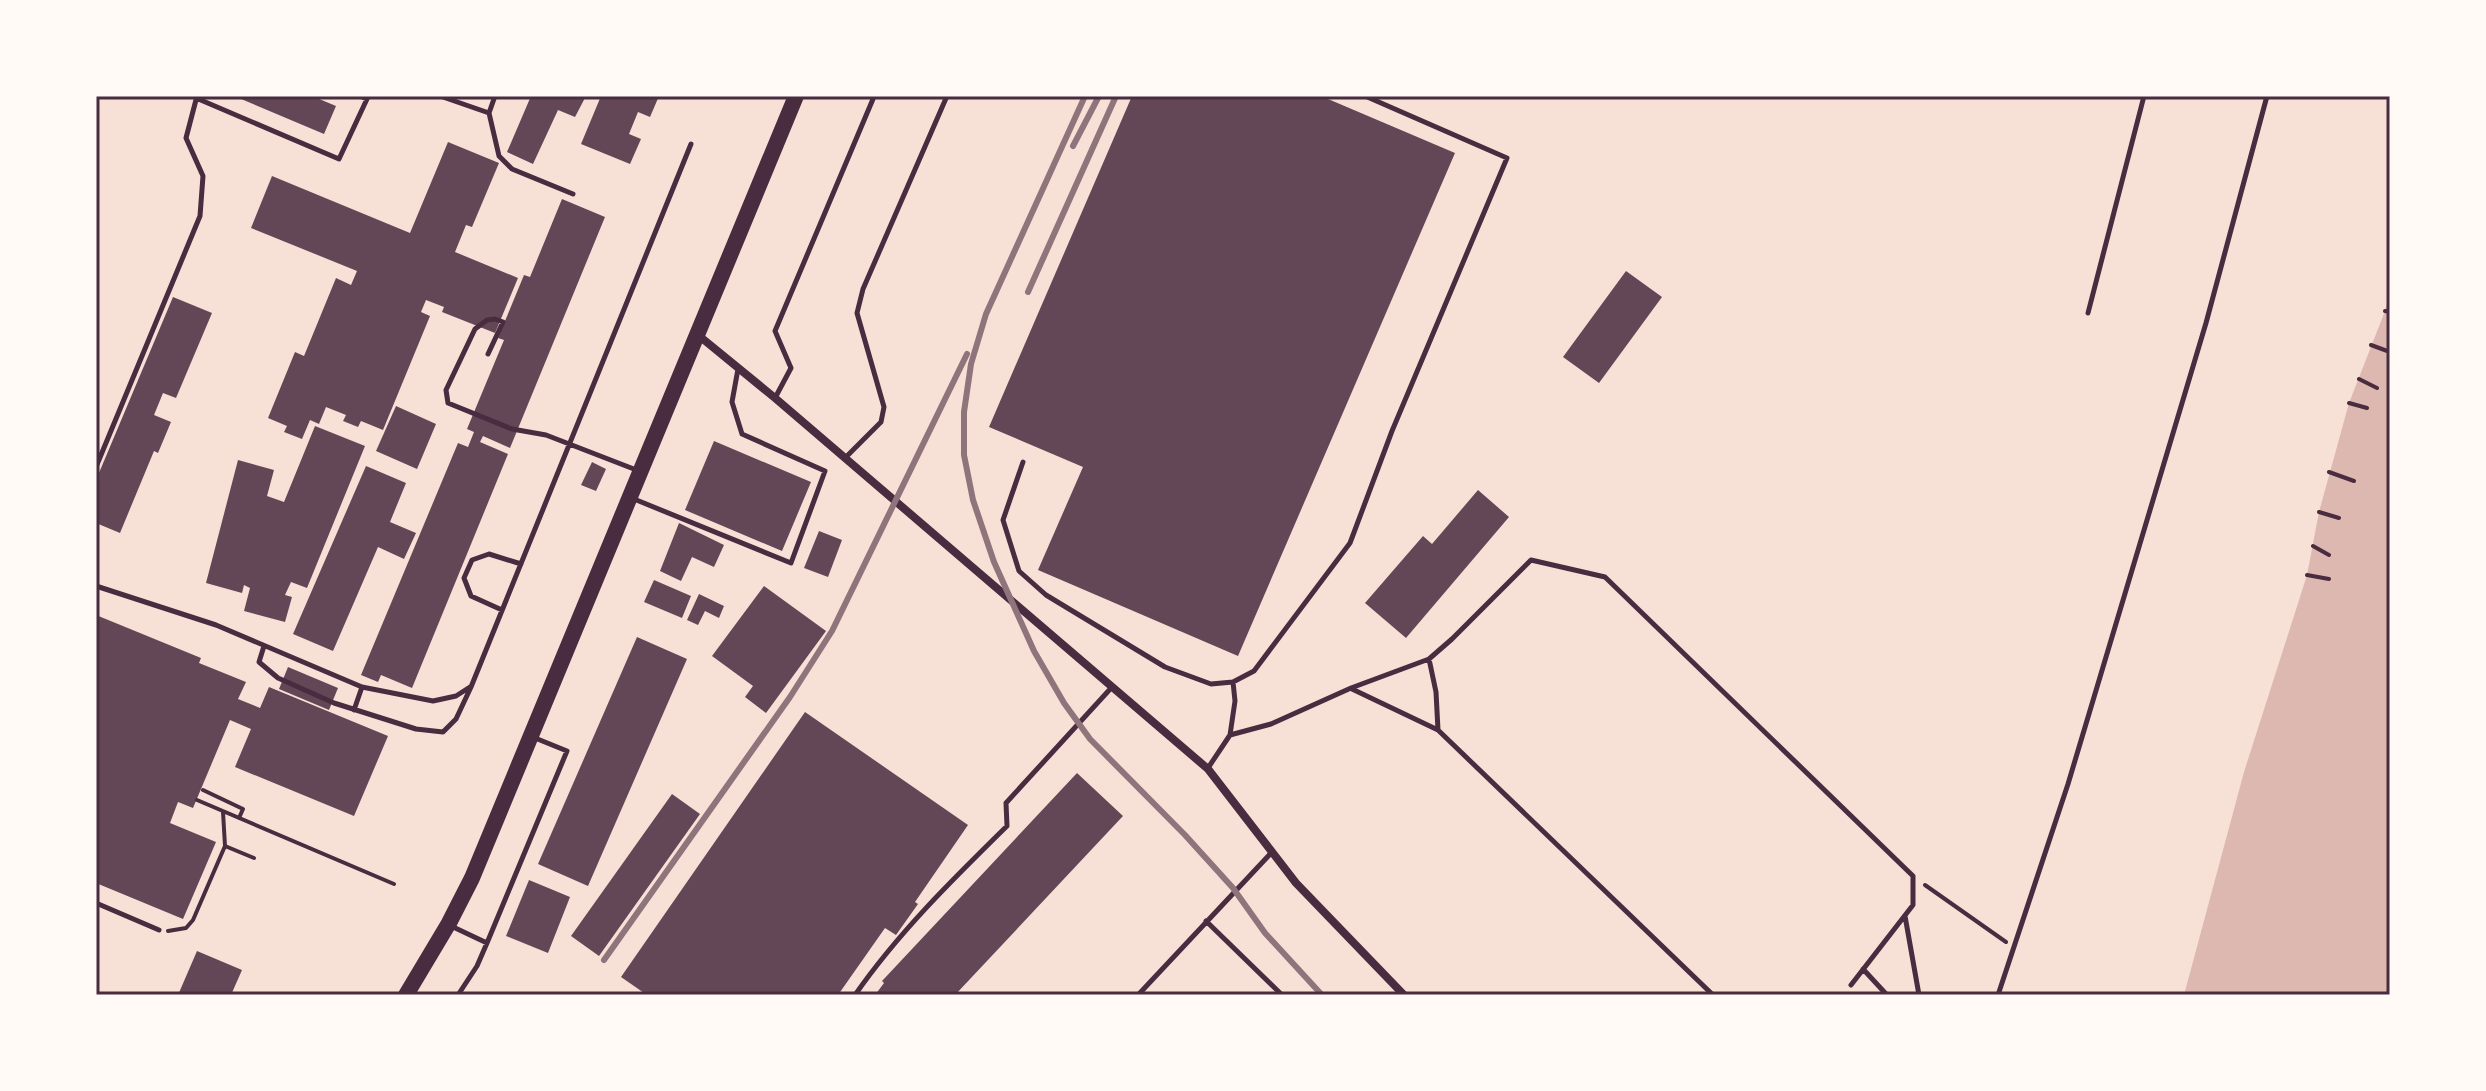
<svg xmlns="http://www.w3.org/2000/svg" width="2486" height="1091" viewBox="0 0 2486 1091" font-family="'Fira Sans Condensed',sans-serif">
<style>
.water{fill:#dcb8b0}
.building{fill:#644757}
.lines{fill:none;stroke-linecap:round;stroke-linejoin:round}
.path{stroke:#4a2c40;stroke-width:4}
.service{stroke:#4a2c40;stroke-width:5}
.minor{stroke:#4a2c40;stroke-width:8}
.primary{stroke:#4a2c40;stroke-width:16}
.rail{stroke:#8f747c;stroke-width:6}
.neatline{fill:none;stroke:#4a2c40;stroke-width:3}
</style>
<rect width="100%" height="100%" fill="#f7e1d7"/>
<path class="water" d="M2390,289V995H2184L2244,772L2307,575L2319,512L2349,403L2385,311Z"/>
<path class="building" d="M234,96H312L336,106L324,134Z
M531,96H586L575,117L558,110L533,164L507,152Z
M601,96H659L650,117L638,112L629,134L641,139L630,164L581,144Z
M1132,96H1321L1455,153L1238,656L1038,570L1083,467L989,427Z
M448,142L499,163L472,227L466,225L455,252L518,278L495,333L442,312L444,307L426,300L421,312L430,316L383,430L361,421L358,427L343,421L346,415L326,407L319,424L310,420L302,439L284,432L287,426L268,418L295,352L304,356L336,278L351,285L357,271L251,228L272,176L410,233Z
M562,199L605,217L510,448L483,436L480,442L508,454L412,688L381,675L378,682L361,675L458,443L468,447L474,432L467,429L504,340L498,338L524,275L530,277Z
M1626,271L1662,297L1599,383L1563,357Z
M173,297L212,313L176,398L163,393L154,415L171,422L158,453L154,451L120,533L96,523V480Z
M396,406L436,424L417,469L376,451Z
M315,426L365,446L307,588L291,582L285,595L292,597L285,622L244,611L250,588L244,585L242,593L206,583L238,460L274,470L267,496L284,502Z
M714,441L811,482L782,551L685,510Z
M592,462L606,469L596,491L581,485Z
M366,466L406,483L390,522L416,533L404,559L378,547L333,651L293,634Z
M1478,490L1509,517L1406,638L1365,603L1423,536L1432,544Z
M679,523L724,545L714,567L692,557L681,581L660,571Z
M819,531L842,540L828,577L804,568Z
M654,580L691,596L682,618L644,602Z
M764,586L826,631L766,713L745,697L753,686L712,656Z
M699,594L724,606L719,618L705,611L698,625L687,620Z
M96,615L201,658L199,663L246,682L238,699L260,708L269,687L388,736L354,816L235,767L251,729L230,720L193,808L178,802L170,823L216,842L183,919L96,883Z
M637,637L687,659L588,886L538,864Z
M288,667L338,688L329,710L279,689Z
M805,712L968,825L915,902L918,904L896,935L885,928L838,995H647L621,977Z
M1077,773L1123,816L955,995H875L884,983L882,981Z
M672,794L700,814L599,956L571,936Z
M529,880L570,897L548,953L506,936Z
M197,951L242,970L231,995H178Z"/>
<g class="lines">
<path class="path" d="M2385,311L2390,312
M2371,345L2390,352
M2359,379L2377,388
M2349,403L2367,408
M2329,472L2354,481
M2319,512L2339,518
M2313,546L2329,555
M2307,575L2329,579
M203,790L243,809L239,818
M197,800L394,884
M223,812L225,846
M1925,885L2006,942
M168,931L186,928L193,920L225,846L254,858"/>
<path class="service" d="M440,96L489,113
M495,96L489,113L499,156L512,169L573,194
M196,98L339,159L367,99L360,96
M2088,313L2144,96
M488,354L503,322L495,319L487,320L475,329L446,390L448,403L512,429L546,435L639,471
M775,398L791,368L775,331L873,99
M845,458L881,422L884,407L857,313L863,289L947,96
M1023,462L1003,520L1019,571L1046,595L1165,667L1211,684L1233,682
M96,467L200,216L203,176L186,138L197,96
M634,499L791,563L825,471L742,434L732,402L738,369
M96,586L216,625L362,687L433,701L456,696L470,687
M502,610L471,596L464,578L472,560L489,554L521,564
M264,646L259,662L278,678L334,703L416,729L443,732L456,719L471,687L691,144
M1352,689L1438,730L1436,692L1429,659
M354,710L362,687
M1438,730L1713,995
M1230,735L1235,701L1233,682L1254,671L1350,543L1392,431L1507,158L1365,96
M1208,768L1230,735L1271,724L1351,688L1429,659L1452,639L1531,560L1605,577L1913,876V905L1851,985
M96,903L159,930
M1905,916L1919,995
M1206,921L1282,995
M451,926L487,943L567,751L535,738
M1863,969L1887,995
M458,995L477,966L487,943
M855,995C898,933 953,879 1007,826L1006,803L1112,687
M1138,995L1272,852
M1998,995L2068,784L2206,323L2267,96"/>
<path class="minor" d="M698,335L775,398L1208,769L1296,883L1404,995"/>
<path class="primary" d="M406,995L449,923L472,878L796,96"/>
<path class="rail" d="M1085,96L986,314L971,364L964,412V455L973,500L994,562L1034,651L1064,703L1090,739L1185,835L1233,888L1265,933L1322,995
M1073,146L1099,96
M1028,292L1116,96
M604,960L790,697L832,631L967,354"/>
</g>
<rect width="2486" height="1091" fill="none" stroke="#fffaf5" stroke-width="196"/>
<rect x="98" y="98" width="2290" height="895" class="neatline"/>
</svg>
